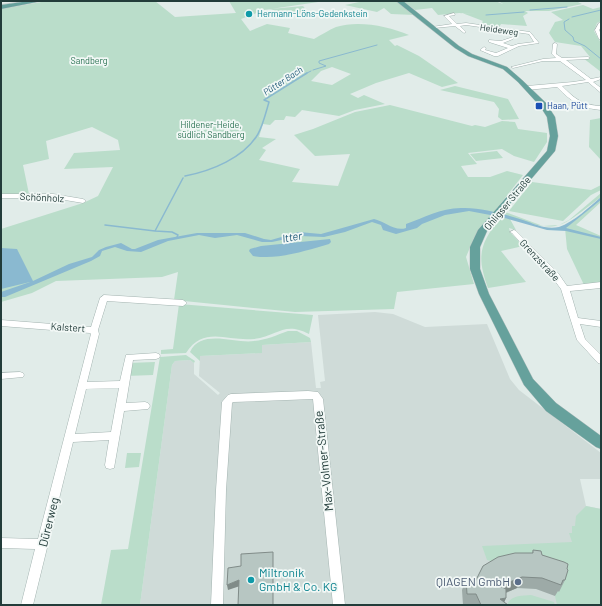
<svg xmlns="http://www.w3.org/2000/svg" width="602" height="606" viewBox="0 0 602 606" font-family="Barlow,sans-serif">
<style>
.built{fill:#cfdbd8}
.green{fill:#baddca;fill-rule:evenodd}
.water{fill:#8ab9d0}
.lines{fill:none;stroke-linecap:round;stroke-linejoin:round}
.stream-far1{stroke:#8ab9d0;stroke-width:1}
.stream{stroke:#8ab9d0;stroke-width:1.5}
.minor-casing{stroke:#a4b4b1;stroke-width:1}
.major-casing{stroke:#c1c8c8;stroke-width:1}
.minor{fill:#fff;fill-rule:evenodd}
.major{fill:#66a19c;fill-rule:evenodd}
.wall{fill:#9daaa7}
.shaded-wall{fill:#808b88}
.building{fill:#b7c6c2;stroke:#808b88}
.culture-dot{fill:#0f9aa8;stroke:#f2f8f6;stroke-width:1.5}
.transit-dot{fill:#1a4fb4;stroke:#f2f8f6;stroke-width:1.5}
.service-dot{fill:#5c6f8a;stroke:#f2f8f6;stroke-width:1.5}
.labels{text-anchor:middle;stroke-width:3.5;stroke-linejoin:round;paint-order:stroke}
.far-culture-label{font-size:9px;fill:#0d838f;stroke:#f2f8f6;text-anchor:start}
.far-street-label{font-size:9px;fill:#223c3a;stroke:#f2f8f6}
.far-park-label{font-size:9px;fill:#2c7354;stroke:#f2f8f6}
.far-water-label{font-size:9px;font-style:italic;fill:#1d5877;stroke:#f2f8f6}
.far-transit-label{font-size:9px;fill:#164399;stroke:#f2f8f6;text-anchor:start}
.street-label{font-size:10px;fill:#223c3a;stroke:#f2f8f6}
.water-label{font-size:11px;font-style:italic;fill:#1d5877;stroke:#f2f8f6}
.near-street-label{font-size:12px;fill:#223c3a;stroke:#f2f8f6}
.near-culture-label{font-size:12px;fill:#0d838f;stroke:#f2f8f6;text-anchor:start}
.near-service-label{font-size:12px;fill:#4e5e75;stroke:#f2f8f6;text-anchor:end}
</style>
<rect width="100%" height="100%" fill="#e1ece9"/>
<path class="built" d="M375,312L393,314L425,327L487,324L510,379L519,390L601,453V479H580L586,506L601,509V605H140L172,365L175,361L190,360L194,363V374L218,395L220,393L199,376L200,356L261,353L262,345L311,342L316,388H321L320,382L325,381L318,315Z"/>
<path class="green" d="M47,1H155L175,17L236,13L229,1H325L264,10L260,9L256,11L259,12L241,19L250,31L267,24L290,28L288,33L314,39C321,35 329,30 336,27C358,20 388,26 409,35L389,40L395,46L397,45L419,56L458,83L442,87L409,73L376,83L350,94L358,98L364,95L385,104L355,110L339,116L302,110L295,117L286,116L284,120H275L270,125L263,124L259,137L276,139L262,148L266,150L259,160L300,169L292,182L338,186L350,154L315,156L294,135L313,129L355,112L390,105L472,126L475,125L485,127L502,121L515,122L518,129L547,133V142L534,162L514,156L502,149L468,153L477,164L461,166L468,177H490L507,171L523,175L474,238L466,257L474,284L397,292L394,309L295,312L174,300L178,272L162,277L56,281L32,293L1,302V229L83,203L98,196L113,167L64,169L74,153L120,150L118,140L92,127L46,141L49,159L23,165L29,194H1V9ZM332,67L351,74L332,85L311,81L321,71Z
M364,1H396L415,15L391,14L384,8L377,12L345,5Z
M402,1H495L503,4L498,1H576L582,4L549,11H525L528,13L523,16L527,26L501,24L498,29L478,26L483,21L462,13L477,14L459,13L438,15L432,8L415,10Z
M583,5L593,9L601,7V21L597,23L594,31L601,43V72L583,58L590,57L581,46L555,42L549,33L555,22L563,20L551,12Z
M303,6L308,12C295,17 283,13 270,9Z
M455,86L508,99L519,119L502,120L498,117L499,109L494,102L440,90Z
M601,118V160L589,147L590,120Z
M497,151L503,158L476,161L470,154Z
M532,182L591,190L601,185V190L591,195L563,221L509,211Z
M601,193V197L597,200C553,234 556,231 503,215L505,212L543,226L559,225L569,220Z
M601,200V202L576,225L601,236V283L584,285L567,249L565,228Z
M501,217L510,219L516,230L509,228L510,232L523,246L501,251L526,282L488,288C476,256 480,243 501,217Z
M179,304L313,315L309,334C284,321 278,336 254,339C228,342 204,325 186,353L161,354V350L173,349Z
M288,331H297L310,338L311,342L262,345V353L200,356V361L190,352C201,328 235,344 254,341C266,340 277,335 288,331Z
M186,355L195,361L194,363L190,360L175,361L172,365L140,605H101L111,550L128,549L160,357Z
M155,362L153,375L126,376L128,363Z
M127,453H141L139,467L125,468Z
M586,506L601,509V605H557L555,596L557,591L498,563L487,560L482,546L572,542L569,533H572V526H575L576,516Z
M531,595L554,602L555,605H507C510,595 522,596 531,595Z"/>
<path class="water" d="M601,197V200L566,228L601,237V239L566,231L547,230L501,217L469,211L445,215L422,224L417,228L396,234L383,230L381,225L372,222L345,232L324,237L300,236L272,242H262L237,235L215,238L199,235L168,241L141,252L127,251L115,247L102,251L100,256L91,261L5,297H1V292L30,282L1,289V248L17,249L33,281L69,264L92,257L99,250L106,247L121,243L132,249H135L158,240L197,233H245L264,239L271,240L299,232L321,234L374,219C384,221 395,232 406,228V224C424,218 440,208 461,208C481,207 504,214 523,220C535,224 546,230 559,227C574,222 589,207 601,197Z
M330,239L331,242L329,244C305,251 278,260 253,256L249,251L250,249L261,246Z"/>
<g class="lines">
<path class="stream-far1" d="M530,10L567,7
M486,15L524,12
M572,17L601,10
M569,19L564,22L565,30L573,37L574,41L585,46L601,59
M313,70L326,66L319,63V61L377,45
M305,74L311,71"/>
<path class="stream" d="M185,176C211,171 244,158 258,134C263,125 266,112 269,102L264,100L307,73
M105,225L155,231
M177,237L178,235L172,232L155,231L183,178"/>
<defs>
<path id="minor" d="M454,13L455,15L449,16L457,24L466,23L530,32L539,43L519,46L498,56H494L480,50L484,47L486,48L485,50L496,53L508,48L489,42V40L501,41L513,37V39L503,43L512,46L518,44L534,42L529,34L466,25L460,26L466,32L464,33L455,26L434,28L432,27L452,24L444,16Z
M599,23H601V27L599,30L601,34V40L599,39L595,30Z
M555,43L557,44L556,54L562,58L588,57L590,58L588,59L566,60L591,79L601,77V79L593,82L601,88V93L588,82L562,86C575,99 582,105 601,106V110C580,108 572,102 557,87L527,90L524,88L527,86L573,82L586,80L560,61H543L513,68L511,67L543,59L556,58L552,54L553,44Z
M1,194H53L83,199L86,201L83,203L53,198H1Z
M514,230L516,231L558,273L567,286L601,282V288L570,291L578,318L601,321V327L580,324L585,339L601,355V364L598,363L577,340L561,289L552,277L512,233L510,232Z
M104,295L183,300L187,303L183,306L107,301L98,330L99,334L87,382L120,381L126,355L156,353L159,354L160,356L159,358L156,359L133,360L126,403L145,402L148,403L150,406L148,409L124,411L114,468L110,469L106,468L105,465L109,440L73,442L33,605H21L35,549L1,548V538L38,539L91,334L90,333L1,326V320L91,327L100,298ZM119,388L111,432L75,434L86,389Z
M20,372L23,373L24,375L23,377L1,379V373Z
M308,391L318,392L323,399L345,605H333L313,399L233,402L232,403L226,490L223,605H211L216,490L222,402L228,395L231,394Z"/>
<path id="major" d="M29,1H42L1,9V5Z
M396,1H403L459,46L472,54L507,67L522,80L546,103L555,117L558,136L555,151L487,231L480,247V269L489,294L533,379L556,403L601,436V449L596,447L546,411L524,385L479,294L470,269V247L478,230L547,151L550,136L547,117L540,106L518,82L503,69L468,56L455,48Z"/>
</defs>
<use href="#minor" class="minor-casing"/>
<use href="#major" class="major-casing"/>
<use href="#minor" class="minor"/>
<use href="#major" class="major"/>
</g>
<path class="wall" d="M533,550L567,569L565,580L559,592L558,591L555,596L536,589L517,588L506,593V598L504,602L508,605H463L462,590L466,579L475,582L532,553Z"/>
<path class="shaded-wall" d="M522,577L517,588L495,597L500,586Z
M239,580L240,586L228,590L227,585Z
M506,598L503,605L500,599Z"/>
<path class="building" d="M533,550L541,551L542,555L564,562L568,564L567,569L568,570L565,580H563L561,585L542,578L522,577L500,586L506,589V598L500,599L508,605H481L476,594H467L466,579L475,582L483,566L498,557L515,553H533Z
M273,552V605H238L239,580L227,585L228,568L241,566V554Z"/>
<g class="culture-dot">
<circle cx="249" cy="14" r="4"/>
<circle cx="251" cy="580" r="4"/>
</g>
<rect class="transit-dot" x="535" y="102" width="8" height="8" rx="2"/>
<circle class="service-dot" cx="518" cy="582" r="4"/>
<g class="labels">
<g class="far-culture-label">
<text x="257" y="17">Hermann-Löns-Gedenkstein</text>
</g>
<g class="far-street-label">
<text transform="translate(499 30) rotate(8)" y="3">Heideweg</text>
</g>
<g class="far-park-label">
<text x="89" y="64">Sandberg</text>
<text x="211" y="128">Hildener-Heide,<tspan x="211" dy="10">südlich Sandberg</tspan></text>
</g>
<g class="far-water-label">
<text transform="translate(283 81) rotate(-33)" y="3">Pütter Bach</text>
</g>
<g class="far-transit-label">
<text x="547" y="109">Haan, Pütt</text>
</g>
<g class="street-label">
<text transform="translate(42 197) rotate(3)" y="4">Schönholz</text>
<text transform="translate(507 203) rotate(-50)" y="4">Ohligser Straße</text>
<text transform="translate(540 260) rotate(47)" y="4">Grenzstraße</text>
<text transform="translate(68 327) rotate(4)" y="4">Kalstert</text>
</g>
<g class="water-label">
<text transform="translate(292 237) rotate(-10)" y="4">Itter</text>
</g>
<g class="near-street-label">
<text transform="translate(324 461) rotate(-96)" y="4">Max-Volmer-Straße</text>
<text transform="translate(49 522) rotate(-76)" y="4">Dürerweg</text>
</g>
<g class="near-culture-label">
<text x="259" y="577">Miltronik<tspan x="259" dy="14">GmbH &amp; Co. KG</tspan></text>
</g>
<g class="near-service-label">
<text x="510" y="586">QIAGEN GmbH</text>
</g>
</g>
<rect width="602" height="606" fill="none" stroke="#223c3a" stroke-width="4"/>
</svg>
